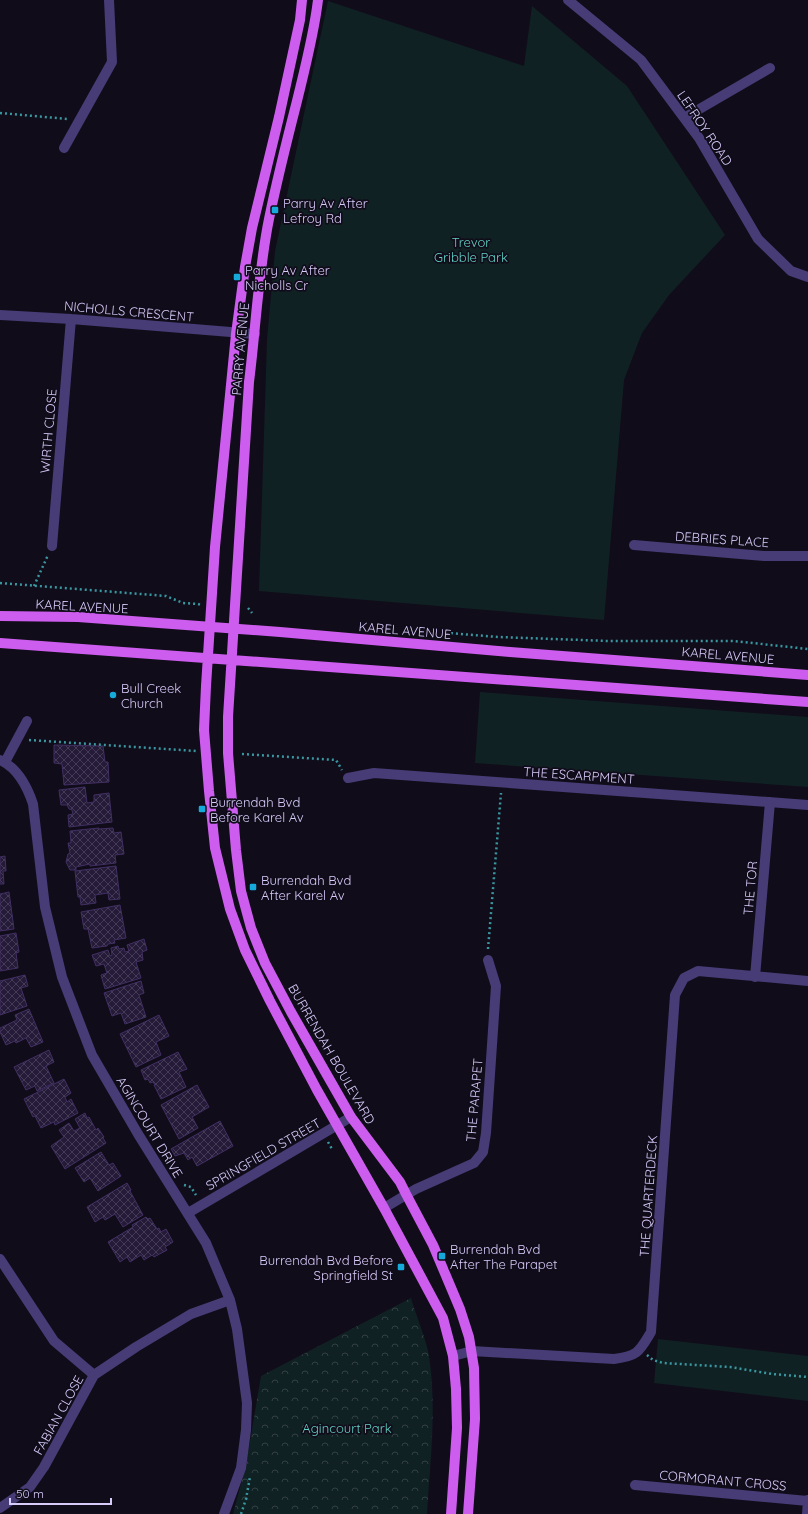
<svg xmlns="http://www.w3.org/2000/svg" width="808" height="1514" viewBox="0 0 808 1514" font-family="Quicksand,sans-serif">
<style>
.green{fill:#102123}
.forest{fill:url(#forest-crowns)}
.building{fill:url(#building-cross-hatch);stroke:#412f63}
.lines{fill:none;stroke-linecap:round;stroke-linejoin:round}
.path{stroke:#3898a1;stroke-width:2.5;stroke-dasharray:2 3;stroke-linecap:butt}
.minor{stroke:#473c75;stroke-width:10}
.major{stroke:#cd5dee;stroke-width:10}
.poi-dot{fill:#16aada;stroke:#110c1a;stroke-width:1.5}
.labels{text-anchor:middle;stroke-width:3.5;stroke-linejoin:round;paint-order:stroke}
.street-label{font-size:13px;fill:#d7cbfa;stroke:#110c1a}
.poi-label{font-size:13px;fill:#d7cbfa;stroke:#110c1a;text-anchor:start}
.park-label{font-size:13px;fill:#60d1c5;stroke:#110c1a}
</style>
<defs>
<pattern id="forest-crowns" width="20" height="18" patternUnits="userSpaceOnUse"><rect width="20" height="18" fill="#102123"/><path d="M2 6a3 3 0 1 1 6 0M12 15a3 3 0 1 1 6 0" fill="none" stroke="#324044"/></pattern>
<pattern id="building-cross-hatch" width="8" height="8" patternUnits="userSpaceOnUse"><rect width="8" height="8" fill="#251b39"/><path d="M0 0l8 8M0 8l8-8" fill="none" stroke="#443b57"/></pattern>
</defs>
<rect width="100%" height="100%" fill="#110c1a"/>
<path class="green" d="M328,1L524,66L532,6L627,86L725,235L669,295L642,333L624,380L604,620L259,591L267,339L275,251Z
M480,692L808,717V787L475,763Z
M658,1339L808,1356V1401L654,1383Z"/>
<path class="forest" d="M411,1298C416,1316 426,1338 429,1356C437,1409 430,1461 427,1514H233L246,1465L261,1376Z"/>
<path class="building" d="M54,745L103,746L105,762H108L109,782L64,785L62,764L54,763Z
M85,787L87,803L94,802V795L109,793L112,822L69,827L68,815L73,814L72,810L69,809L67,805H61L59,790Z
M99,828V829L113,828L114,833L121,832L124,854L115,855L116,863L90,866V864L76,867V870H70L66,862L68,854L70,853L68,843H71L70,831Z
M5,856L6,871H3L4,884H0V857Z
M116,866L120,899L109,900L108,893L95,895L96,903L81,905L80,897H78L75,871Z
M9,892L14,929L0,931V894Z
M120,905L126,938L114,940L115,943L108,944L107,946L92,948L88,929H84L81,912Z
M16,933L19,952L16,953L18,968L0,971V936Z
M144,939L147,950L142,952L143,960L136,962L141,978L105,989L101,975L107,973L104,964L96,966L92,955L108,950L110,956L112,955L111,948L118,946L119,949L124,948L125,952L129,951L127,945Z
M25,975L28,986L21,988L27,1006L0,1015V981Z
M141,981L144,993L139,995L146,1017L125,1024L121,1013L112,1016L104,993Z
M29,1009L43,1042L31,1047L26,1038L16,1043L15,1041L6,1045L0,1032V1028L17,1020L15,1015Z
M159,1015L169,1036L156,1042L161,1055L136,1067L120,1034Z
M49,1050L54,1062L46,1066L54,1083L37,1091L35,1086L26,1090L14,1067Z
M178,1052L187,1069L179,1072L186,1087L161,1099L154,1085H155L153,1082L150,1083L148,1079L145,1080L141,1070Z
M64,1079L71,1093L65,1097L67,1102L71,1099L78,1113L55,1125L54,1122L41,1128L35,1116L33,1117L24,1099Z
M197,1085L209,1107L192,1117L198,1128L179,1139L161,1105Z
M85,1113L87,1118L89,1117L96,1130L98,1128L104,1137L103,1138L106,1143L65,1169L51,1146L64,1137L59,1130L69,1123L74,1131L80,1128L75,1119Z
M220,1121L233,1146L197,1166L192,1157L188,1160L184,1153L175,1156L171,1149Z
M101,1152L109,1165L113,1163L121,1176L98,1191L90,1178L84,1182L75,1168Z
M127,1183L131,1190L130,1191L143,1215L123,1227L115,1214L105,1220L103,1217L95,1222L87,1207Z
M146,1217L148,1219L150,1218L157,1229L159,1228L161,1232L166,1229L173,1242L165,1247L167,1250L154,1257L152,1255L144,1260L141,1255L130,1262L127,1257L120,1262L108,1242L133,1227L132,1225Z"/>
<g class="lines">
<path class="path" d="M0,113L68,119
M0,583L166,596L183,603L198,604L201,605
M34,586L48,555
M248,608L252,613
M436,632L498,637L609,641H734L808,649
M29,740L196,751
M242,754L336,760L342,770
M488,949L501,793
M328,1142L332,1149
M184,1185L191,1187L196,1195
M647,1355L653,1360L663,1363L730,1367L772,1374L808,1377
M241,1514L246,1499L250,1477"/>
<path class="minor" d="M568,0L641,60L699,138L758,239L791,271L808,277
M684,118L770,68
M64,148L112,62L109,0
M0,315L71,319L255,334
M634,545L764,556H808
M52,546L71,319
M0,760C18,768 27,786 33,804L45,907L62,977L92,1055L138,1134L206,1243L230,1300L237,1329L247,1403L246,1430L241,1468L224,1514
M5,762L27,721
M348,778L374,773L808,805
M755,977L770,802
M384,1208L416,1189L474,1163L483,1152L486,1133L496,986L488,960
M188,1213L351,1117
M0,1259L54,1341L94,1375
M453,1356L472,1351L614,1359C638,1356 639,1352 651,1332L675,995L684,978L698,971L808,981
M635,1485L808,1501
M0,1508L30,1487L44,1467L94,1375L136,1347L191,1314L230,1300
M807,1514L808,1500"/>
<path class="major" d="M302,0L300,20L279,117L252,228L245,267L236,334L215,547L206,686L204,730L209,791L215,848L230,909L245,950L270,1001L317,1090L384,1208L443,1318L453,1356L456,1389L457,1428L451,1514
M318,0C314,34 305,68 297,101C287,140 277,180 269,219C258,273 256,327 249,382L228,717V753L236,850L241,891L251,928L265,963L291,1012L351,1117L400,1182L406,1194L433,1245L460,1309L469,1337L474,1368L475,1419L468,1514
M0,616L78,617L280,632L510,652L808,675
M0,643L808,702"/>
</g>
<g class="poi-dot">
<rect x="271" y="206" width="8" height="8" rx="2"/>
<rect x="233" y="273" width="8" height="8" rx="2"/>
<circle cx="113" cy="695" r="4"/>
<rect x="198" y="805" width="8" height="8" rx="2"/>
<rect x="249" y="883" width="8" height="8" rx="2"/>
<rect x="438" y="1252" width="8" height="8" rx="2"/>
<rect x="397" y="1263" width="8" height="8" rx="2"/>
</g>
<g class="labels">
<g class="street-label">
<text transform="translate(705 128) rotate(56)" y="5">LEFROY ROAD</text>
<text transform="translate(129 311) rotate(5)" y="5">NICHOLLS CRESCENT</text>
<text transform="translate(240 349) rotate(-85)" y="5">PARRY AVENUE</text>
<text transform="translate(48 431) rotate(-85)" y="5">WIRTH CLOSE</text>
<text transform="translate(722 539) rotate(4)" y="5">DEBRIES PLACE</text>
<text transform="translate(82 606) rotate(3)" y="5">KAREL AVENUE</text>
<text transform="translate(405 630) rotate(5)" y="5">KAREL AVENUE</text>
<text transform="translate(728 655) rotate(5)" y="5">KAREL AVENUE</text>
<text transform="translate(579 775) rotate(4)" y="5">THE ESCARPMENT</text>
<text transform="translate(750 888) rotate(-85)" y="5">THE TOR</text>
<text transform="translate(332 1054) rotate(60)" y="5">BURRENDAH BOULEVARD</text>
<text transform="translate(474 1100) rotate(-85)" y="5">THE PARAPET</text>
<text transform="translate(150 1127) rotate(59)" y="5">AGINCOURT DRIVE</text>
<text transform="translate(263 1154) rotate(-30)" y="5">SPRINGFIELD STREET</text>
<text transform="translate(648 1196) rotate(-86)" y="5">THE QUARTERDECK</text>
<text transform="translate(58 1415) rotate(-61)" y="5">FABIAN CLOSE</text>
<text transform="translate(723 1480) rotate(5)" y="5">CORMORANT CROSS</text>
</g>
<g class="poi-label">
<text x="283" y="208">Parry Av After<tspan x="283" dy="15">Lefroy Rd</tspan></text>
<text x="245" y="275">Parry Av After<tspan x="245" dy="15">Nicholls Cr</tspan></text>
<text x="121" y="693">Bull Creek<tspan x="121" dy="15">Church</tspan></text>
<text x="210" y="807">Burrendah Bvd<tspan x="210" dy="15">Before Karel Av</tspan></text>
<text x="261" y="885">Burrendah Bvd<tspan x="261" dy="15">After Karel Av</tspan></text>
<text x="450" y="1254">Burrendah Bvd<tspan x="450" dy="15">After The Parapet</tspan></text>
<text x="393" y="1265" text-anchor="end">Burrendah Bvd Before<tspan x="393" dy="15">Springfield St</tspan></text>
</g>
<g class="park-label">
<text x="471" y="247">Trevor<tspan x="471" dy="15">Gribble Park</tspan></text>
<text x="347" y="1433">Agincourt Park</text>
</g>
</g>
<path d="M10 1498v6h101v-6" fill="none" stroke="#d7cbfa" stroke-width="2"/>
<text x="16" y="1498" font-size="12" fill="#d7cbfa" stroke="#110c1a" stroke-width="3" paint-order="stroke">50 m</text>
</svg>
